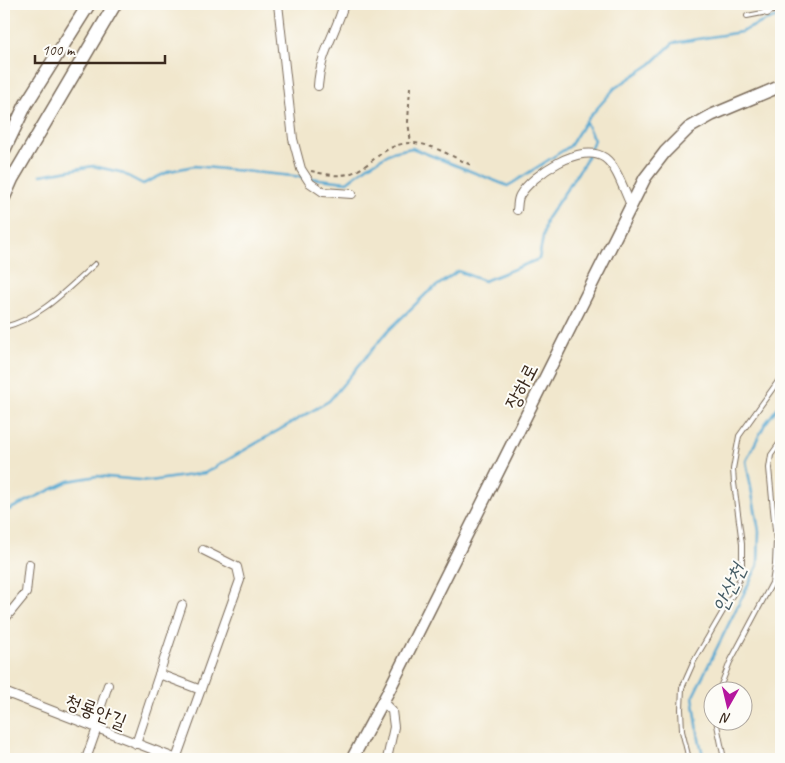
<svg xmlns="http://www.w3.org/2000/svg" width="785" height="763" viewBox="0 0 785 763" font-family="Caveat,'Poor Story',sans-serif">
<style>
.lines{fill:none;stroke-linecap:round;stroke-linejoin:round}
.stream{stroke:#57a9d2;stroke-width:2.5}
.lane-casing{stroke:#7b6c5b;stroke-width:6}
.street-casing{stroke:#7b6c5b;stroke-width:10}
.secondary-casing{stroke:#7b6c5b;stroke-width:14}
.primary-casing{stroke:#7b6c5b;stroke-width:15}
.path{stroke:#7b6c5b;stroke-width:2;stroke-dasharray:4 4;stroke-linecap:butt}
.lane{stroke:#fff;stroke-width:4}
.street{stroke:#fff;stroke-width:8}
.secondary{stroke:#fff;stroke-width:11}
.primary{stroke:#fff;stroke-width:12}
.labels{text-anchor:middle;stroke-width:4;stroke-linejoin:round;paint-order:stroke}
.street-label{font-size:20px;fill:#3b2a1e;stroke:#fdfcf7}
.water-label{font-size:21px;font-style:italic;fill:#465d66;stroke:#fdfcf7}
</style>
<rect width="100%" height="100%" fill="#fdfcf7"/>
<filter id="ink" filterUnits="userSpaceOnUse"><feTurbulence type="fractalNoise" baseFrequency=".02" numOctaves="2"/><feDisplacementMap in="SourceGraphic" scale="10" xChannelSelector="R" yChannelSelector="G"/><feConvolveMatrix kernelMatrix="1 2 1 2 8 2 1 2 1" color-interpolation-filters="sRGB"/></filter>
<filter id="wash" filterUnits="userSpaceOnUse"><feTurbulence type="fractalNoise" baseFrequency=".0096" numOctaves="4" result="noise"/><feDisplacementMap in="SourceGraphic" scale="20" xChannelSelector="R" yChannelSelector="G"/><feGaussianBlur stdDeviation="1.12" result="paint"/><feColorMatrix in="noise" values="0 0 0 0 0 0 0 0 0 0 0 0 0 0 0 0 0 1.4 0 .05"/><feComposite in="paint" operator="in"/></filter>
<g filter="url(#wash)">
<rect width="100%" height="100%" fill="#f1e7cd"/>
<g class="lines">
<path class="stream" d="M773,4L781,17
M41,175L93,166L120,172L143,184L170,171L194,166L303,177
M309,178L347,182L368,166L392,152L412,148L508,186L570,146L585,122L615,88L651,64L673,43L741,32L765,21L781,16
M4,512L69,481L97,476L150,481L205,473L329,401L387,332L427,293L458,271L484,281L539,259L546,220L585,162L594,140L586,123
M704,759L699,739L693,696L758,565L759,531L746,461L765,424L781,403"/>
</g>
</g>
<g filter="url(#ink)">
<g class="lines">
<defs>
<path id="lane" d="M747,16L773,11L781,7
M4,327C40,319 68,288 95,264
M719,690L730,662L772,583L775,564L776,541L769,468L771,455L781,441
M716,720L724,759
M689,759L682,731L681,709L682,688L694,661L736,589L742,571V544L734,483L733,469L739,436L781,377"/>
<path id="street" d="M278,4L293,139L301,169L310,183L323,192L352,194
M766,4L767,12
M318,86C320,53 336,33 344,4
M517,210C518,206 517,200 520,195C532,175 582,141 605,158C617,167 624,191 631,205
M4,620L26,593L29,564
M159,674L201,690
M4,692L177,759
M383,702L392,711L394,727L387,759
M94,727L108,685
M136,744L182,605
M86,759L97,728
M176,759L240,580L237,567L203,550"/>
<path id="secondary" d="M352,759L388,692L645,178L665,152L689,128L712,115L781,86"/>
<path id="primary" d="M4,150L26,104L89,4
M4,197L12,179L115,4"/>
</defs>
<use href="#lane" class="lane-casing"/>
<use href="#street" class="street-casing"/>
<use href="#secondary" class="secondary-casing"/>
<use href="#primary" class="primary-casing"/>
<path class="path" d="M410,87L408,122L411,143
M311,171C320,173 332,176 341,175C370,173 380,142 413,143C430,143 455,158 471,165"/>
<use href="#lane" class="lane"/>
<use href="#street" class="street"/>
<use href="#secondary" class="secondary"/>
<use href="#primary" class="primary"/>
</g>
</g>
<g class="labels">
<g class="street-label">
<text transform="translate(521 386) rotate(-63)" y="7">장하로</text>
<text transform="translate(96 711) rotate(21)" y="7">청룡안길</text>
</g>
<g class="water-label">
<text transform="translate(729 588) rotate(-65)" y="7">안산천</text>
</g>
</g>
<rect width="785" height="763" fill="none" stroke="#fdfcf7" stroke-width="20"/>
<g transform="translate(728 706) rotate(188)"><circle r="24" fill="#fdfcf7" stroke="#afa8a0"/>
<path d="M0-4L9 19L0 12L-9 19Z" fill="#b5179e"/>
<text y="-8" font-size="14" font-weight="bold" text-anchor="middle" fill="#3b2a1e">N</text>
</g>
<path d="M35 55v8h130v-8" fill="none" stroke="#3b2a1e" stroke-width="2.5"/>
<text x="42" y="55" font-size="15" fill="#3b2a1e" stroke="#fdfcf7" stroke-width="4" paint-order="stroke">100 m</text>
</svg>
